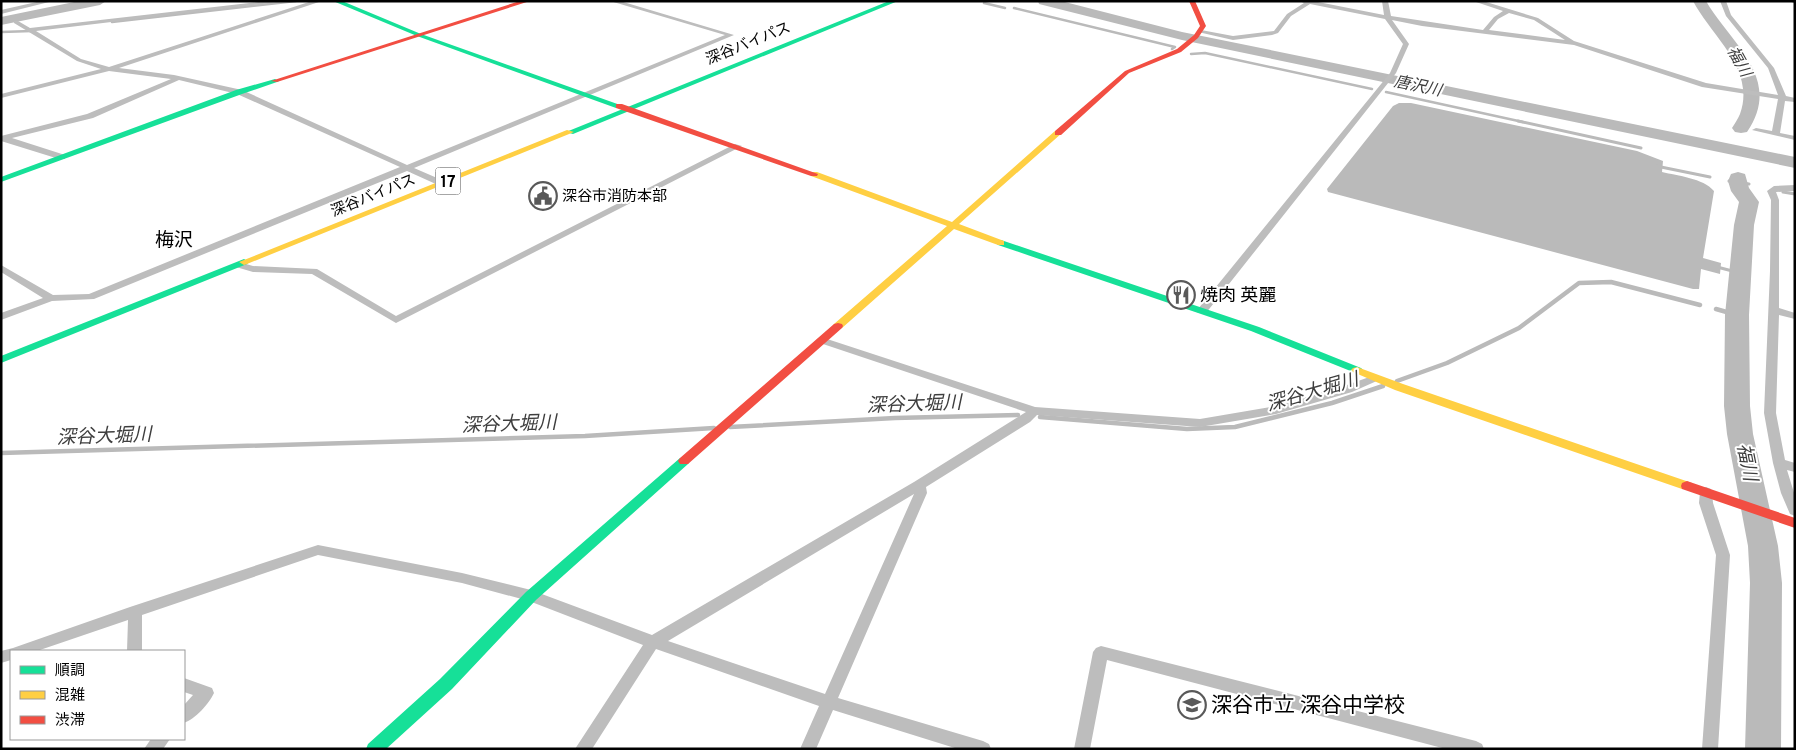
<svg xmlns="http://www.w3.org/2000/svg" width="1796" height="750" viewBox="0 0 1796 750" font-family="Overpass,'Noto Sans JP',sans-serif">
<style>
.water{fill:#bababa}
.lines{fill:none;stroke-linecap:round;stroke-linejoin:round}
.stream-far2{stroke:#bababa;stroke-width:2.5}
.stream-far1{stroke:#bababa;stroke-width:3}
.stream{stroke:#bababa;stroke-width:4.5}
.river{fill:#bababa;fill-rule:evenodd}
.street{fill:#bdbdbd;fill-rule:evenodd}
.fast{fill:#16e098;fill-rule:evenodd}
.slow{fill:#ffcf43;fill-rule:evenodd}
.jam{fill:#f24e42;fill-rule:evenodd}
.labels{text-anchor:middle;stroke-width:4;stroke-linejoin:round;paint-order:stroke}
.far-street-label{font-size:15px;fill:#000;stroke:#fff}
.far-poi-label{font-size:15px;fill:#000;stroke:#fff;text-anchor:start}
.far-water-label{font-size:16px;font-style:italic;fill:#3e3e3e;stroke:#fff}
.shield{fill:#fff;stroke:#4c4c4c;stroke-width:1}
.shield-label{font-size:16px;font-weight:bold;fill:#000}
.poi-label{font-size:18px;fill:#000;stroke:#fff;text-anchor:start}
.neighbourhood-label{font-size:19px;fill:#000;stroke:#fff}
.water-label{font-size:19px;font-style:italic;fill:#3e3e3e;stroke:#fff}
.near-poi-label{font-size:21px;fill:#000;stroke:#fff;text-anchor:start}
</style>
<rect width="100%" height="100%" fill="#fff"/>
<path class="water" d="M1399,103H1411L1637,151L1663,161L1662,172C1678,176 1703,178 1714,191L1703,258L1721,263L1720,274L1701,269L1699,289H1693L1328,192L1327,189L1393,106Z"/>
<g class="lines">
<path class="stream-far2" d="M984,3L1005,8
M1014,8L1175,47L1172,49
M112,22L296,1
M1,32L32,31
M1191,54L1205,53L1372,89
M1386,92L1523,122"/>
<path class="stream-far1" d="M1518,121L1641,148
M1656,166L1710,177
M1729,181L1749,184
M1783,192L1795,194
M1717,267L1740,273"/>
<path class="stream" d="M1716,309L1737,315
M1397,381L1447,363L1519,328L1579,283L1611,282L1700,305
M1040,417L1187,429L1235,427L1332,403L1383,386
M730,427L895,418L1018,415
M1,453L585,436L714,428"/>
<path class="river" d="M79,1H106L100,5L1,25V17Z
M1038,1H1061L1182,32L1795,157V168L1182,40L1039,4Z
M1693,1H1706C1730,43 1784,78 1747,132L1741,133L1735,132L1732,128C1735,123 1738,119 1740,114C1756,69 1712,37 1693,1Z
M1738,172L1745,174L1749,188L1759,202L1754,225L1749,315L1750,406L1753,434L1778,546L1782,583L1781,749H1745L1750,583L1748,546L1727,434L1724,406L1725,315L1734,225L1739,202L1731,191L1728,181L1731,174Z"/>
<path class="street" d="M41,1H53L1,14V10Z
M267,1H288L36,31L81,59L109,67L312,1H322L119,68L174,75L242,90L407,165L725,35L610,1H620L734,35L414,168L444,181V185H438L407,171L94,299L52,301L1,320V313L43,298L1,272V265L53,295L89,294L400,167L237,94L179,80L93,118L12,138L65,155V159H59L1,141V136L87,114L171,79L109,71L1,98V94L101,69L77,61L14,23V21H18L30,28Z
M1299,1H1313L1384,15L1382,1H1388L1391,16L1483,30L1494,17L1503,11L1473,1H1483L1538,18L1574,41L1706,83L1778,95L1768,68L1726,16L1720,1H1726L1731,15L1774,68L1786,96L1795,98V102L1785,101L1780,133L1795,136V140L1752,130L1756,128L1772,131L1778,99L1702,87L1574,45L1422,26L1392,20L1409,44L1396,73L1206,313H1198L1197,311L1198,309L1390,73L1403,44L1385,19L1310,4L1291,16L1278,33L1272,35L1233,40L1198,32L1201,30L1233,36L1274,31L1287,14L1304,3ZM1509,13L1534,20L1565,40L1489,30L1498,19Z
M1790,1H1795V4Z
M735,144L742,146L396,323L312,274L253,272L236,267L234,265L239,262L253,266L317,269L396,316Z
M1795,185V191L1776,192L1779,200V308L1795,313V319L1779,315L1776,413L1785,460L1795,463V472L1787,470L1795,496V516L1790,514L1781,493L1773,463L1764,413L1770,271L1771,200L1767,191L1774,186Z
M821,337L1035,407L1200,419L1276,406L1344,386L1375,375L1381,378L1379,380L1352,392L1276,414L1200,427L1037,415L1030,422L926,487L927,493L838,698L983,741L989,744L991,749H958L833,710L816,749H800L819,706L656,649L592,749H575L643,645L529,601L462,583L318,555L142,615V651H127L128,620L37,651H11V660L1,663V651L13,648L130,607L318,545L462,573L531,590L652,635L914,482L1026,412L817,342L816,340ZM914,494L825,694L668,641Z
M1706,487L1711,489L1712,492L1713,503L1730,555L1718,749H1702L1716,555L1699,503L1700,492L1701,489Z
M1101,646L1476,741L1482,744L1484,749H1446L1107,660L1090,749H1074L1093,652L1096,648Z
M184,678L212,688L214,693C209,704 195,719 184,723V705L193,695L184,692Z
M151,739H170L163,749H144Z"/>
<path class="fast" d="M333,1H342L421,34L623,106L616,108L417,36Z
M889,1H898L573,134L566,132Z
M275,79L279,81L277,82L242,94L1,182V177L236,90Z
M1001,240L1259,327L1361,368L1363,370L1361,372H1353L1251,331L998,245L996,243Z
M244,259L249,262L247,264L1,363V356Z
M684,457L688,458L690,461L688,464L536,600L452,689L386,749H366L368,744L440,679L526,592L680,458Z"/>
<path class="slow" d="M567,130L574,132L247,264L244,265L239,262Z
M1055,131L1062,133L959,224L1004,241V245H998L954,229L842,328H834L833,326L834,324L947,226L811,176V172H817L952,222Z
M1357,367L1403,384L1692,483L1693,486L1692,489H1682L1395,390L1353,372L1351,370L1353,368Z"/>
<path class="jam" d="M520,1H530L277,82L271,81Z
M1189,1H1195L1206,26L1198,38L1181,52L1129,73L1061,135H1055V131L1125,71L1177,49L1194,35L1200,26Z
M616,104H622L818,174L817,176H811L616,108Z
M838,323L842,324L843,326L842,328L688,464H680L678,461L680,458L834,324Z
M1687,481L1795,518V528L1682,489L1681,486L1682,483Z"/>
</g>
<defs>
<symbol id="civic-ring" viewBox="-11 -11 22 22"><circle r="9.5" fill="#fff" stroke="#595959" stroke-width="1.5"/><path d="M-.6-6.5H3V-4.5H.6V-3L4-1V1h2V6H-6V1h2V-1L-.6-3ZM-1.2 2.5V6h2.4V2.5Z" fill="#595959"/></symbol>
<symbol id="restaurant-ring" viewBox="-11 -11 22 22"><circle r="9.5" fill="#fff" stroke="#595959" stroke-width="1.5"/><path d="M-5-6h1v4h1v-4h1v4h1v-4h1v5L-1.5 .5V6h-2V.5L-5-1ZM5-6V6H3V1.5H1.5Q1.5-4 5-6Z" fill="#595959"/></symbol>
<symbol id="school-ring" viewBox="-11 -11 22 22"><circle r="9.5" fill="#fff" stroke="#595959" stroke-width="1.5"/><path d="M0-5L7-2L0 1L-7-2ZM-4 1L0 2.5L4 1V4Q0 6-4 4Z" fill="#595959"/></symbol>
</defs>
<g fill-rule="evenodd">
<use href="#civic-ring" x="527" y="180" width="32" height="32"/>
<use href="#restaurant-ring" x="1165" y="279" width="32" height="32"/>
<use href="#school-ring" x="1176" y="689" width="32" height="32"/>
</g>
<g class="labels">
<g class="far-street-label">
<text transform="translate(748 43) rotate(-22)" y="5">深谷バイパス</text>
<text transform="translate(373 195) rotate(-22)" y="5">深谷バイパス</text>
</g>
<g class="far-poi-label">
<text x="562" y="201">深谷市消防本部</text>
</g>
<g class="far-water-label">
<text transform="translate(1740 61) rotate(61)" y="6">福川</text>
<text transform="translate(1418 85) rotate(12)" y="6">唐沢川</text>
</g>
<rect class="shield" x="435.5" y="167.5" width="25" height="27" rx="4"/>
<g class="shield-label">
<text x="448" y="187">17</text>
</g>
<g class="poi-label">
<text x="1200" y="301">焼肉 英麗</text>
</g>
<g class="neighbourhood-label">
<text x="174" y="246">梅沢</text>
</g>
<g class="water-label">
<text transform="translate(1312 391) rotate(-16)" y="7">深谷大堀川</text>
<text transform="translate(914 403) rotate(-2)" y="7">深谷大堀川</text>
<text transform="translate(509 423) rotate(-2)" y="7">深谷大堀川</text>
<text transform="translate(104 435) rotate(-2)" y="7">深谷大堀川</text>
<text transform="translate(1748 462) rotate(79)" y="7">福川</text>
</g>
<g class="near-poi-label">
<text x="1211" y="712">深谷市立 深谷中学校</text>
</g>
</g>
<rect width="1796" height="750" fill="none" stroke="#000000" stroke-width="5"/>
<rect x="10" y="650" width="175" height="90" fill="#ffffff" stroke="#999999"/>
<rect x="20" y="666" width="25" height="8" fill="#16e098" stroke="#999999"/>
<text x="55" y="675" font-size="15" fill="#000000">順調</text>
<rect x="20" y="691" width="25" height="8" fill="#ffcf43" stroke="#999999"/>
<text x="55" y="700" font-size="15" fill="#000000">混雑</text>
<rect x="20" y="716" width="25" height="8" fill="#f24e42" stroke="#999999"/>
<text x="55" y="725" font-size="15" fill="#000000">渋滞</text>
</svg>
